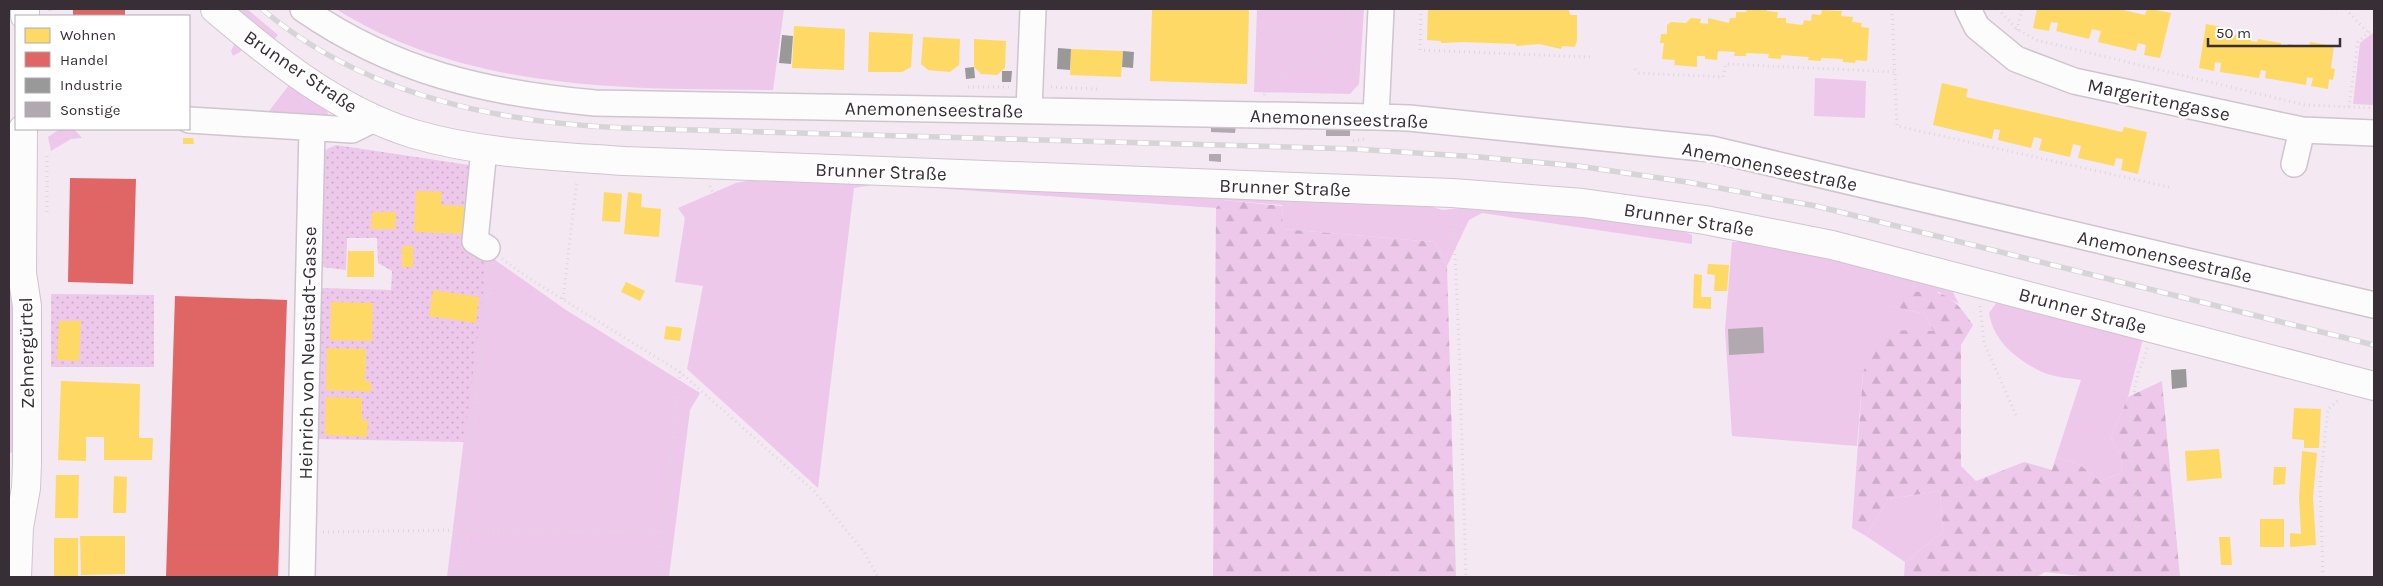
<svg xmlns="http://www.w3.org/2000/svg" width="2383" height="586" viewBox="0 0 2383 586" font-family="Karla,sans-serif">
<style>
.green{fill:#edc8ea}
.forest{fill:url(#forest-firs)}
.garden{fill:url(#garden-dots)}
.homes{fill:#ffd966}
.shops{fill:#e06666}
.industry{fill:#999}
.building{fill:#b1a8b0}
.lines{fill:none;stroke-linecap:round;stroke-linejoin:round}
.minor-casing{stroke:#cfc5ce;stroke-width:28}
.major-casing{stroke:#cfc5ce;stroke-width:30}
.path{stroke:#dbd8db;stroke-width:3;stroke-dasharray:1 4;stroke-linecap:butt}
.minor{stroke:#fdfcfd;stroke-width:25}
.major{stroke:#fdfcfd;stroke-width:28}
.rail-casing{stroke:#d7d4d7;stroke-width:5.5}
.rail{stroke:#fff;stroke-width:4;stroke-dasharray:11;stroke-linecap:butt}
.labels{text-anchor:middle;stroke-width:5;stroke-linejoin:round;paint-order:stroke}
.street-label{font-size:19px;fill:#372e36;stroke:#fff}
</style>
<defs>
<pattern id="forest-firs" width="22" height="20" patternUnits="userSpaceOnUse" patternTransform="scale(1.25)"><rect width="22" height="20" fill="#edc8ea"/><path d="M5 1l3.5 6h-7zM16 11l3.5 6h-7z" fill="#ccacc9"/></pattern>
<pattern id="garden-dots" width="8" height="8" patternUnits="userSpaceOnUse" patternTransform="scale(1.25)"><rect width="8" height="8" fill="#edc8ea"/><path d="M2 2h.1M6 6h.1" fill="none" stroke="#ccacc9" stroke-width="1.8" stroke-linecap="round"/></pattern>
</defs>
<rect width="100%" height="100%" fill="#f4e8f3"/>
<path class="green" d="M230,9H247L278,35L271,43Z
M336,9H784L773,90C624,89 467,91 336,9Z
M1257,9H1364L1359,84L1350,94L1254,92Z
M2374,32V105L2353,104L2360,43Z
M236,41L327,108L328,115L326,119L189,110V107L269,111L289,85L243,50L233,56L231,51Z
M1815,78L1866,81L1865,118L1814,116Z
M60,129H74L82,138L71,139L51,151L48,137Z
M771,176L1408,200L1443,210L1488,205L1665,223L1692,235V244L1482,213L1469,220L1447,266L1435,242L1283,229L1282,205L1223,200L1216,208L879,184L854,188L818,488L687,369L703,286L675,282L685,218L678,208L736,183Z
M13,180L16,452L9,453V337Z
M1732,242H1773L1949,285L1959,304L1939,292L1890,306L1925,314L1933,331L1863,372L1857,446L1732,436L1725,330Z
M488,255L566,310L700,393L690,410L669,577H447L477,332Z
M1997,302L2143,339L2128,397L2111,438L2121,455L2122,473L2100,481L2080,465L2056,457L2081,380C2069,378 2053,377 2042,372C2016,359 1994,342 1989,313Z
M1940,491L1943,532L1905,562L1866,536L1888,499Z"/>
<path class="forest" d="M1223,200L1282,206L1283,229L1435,242L1447,266L1456,577H1213L1216,208Z
M1896,292C1940,292 1947,286 1973,325L1961,345V466L1976,481L2024,462L2052,470L2056,457L2080,465L2100,481L2122,473L2121,455L2111,438L2128,397L2162,381L2180,577H2090L2045,572L2037,577H1904L1905,562L1943,532L1940,491L1888,499L1866,536L1852,528L1863,372L1885,330L1933,331L1925,314L1890,306Z"/>
<path class="garden" d="M336,145L469,165L474,172L488,255L464,442L316,439L321,288L391,290L392,271L378,263L377,238H347L346,270L322,267V155L327,149Z
M51,294L154,295V367H51Z"/>
<path class="homes" d="M1152,9H1249L1247,84L1150,81Z
M1428,9L1569,10L1570,15H1577V40L1575,47L1562,46L1561,49L1539,44L1516,46V44L1463,42L1441,43V41L1427,40Z
M1747,9H1767V11L1778,12L1777,18H1786V23L1803,25L1804,20L1811,21L1812,14L1821,15L1822,10L1842,11L1841,16L1853,17L1852,22L1862,23L1861,27L1869,28L1867,61L1856,60L1855,63L1843,62V59L1821,58V61L1808,60L1809,57L1781,55V59L1768,58L1769,54L1746,53V56H1734L1735,52L1718,51L1717,60L1705,59V56H1697V67L1674,65L1675,60L1662,59L1664,43H1660L1661,34H1667V25L1671,22L1686,23L1691,18L1701,19L1700,23L1708,24V18L1729,23L1730,18H1736V12H1746Z
M2037,9H2119L2145,15L2147,9H2151L2171,13L2160,58L2144,55L2146,45L2138,43L2136,51L2098,42L2101,31L2092,29L2089,39L2056,31L2058,23L2051,22L2049,31L2033,28Z
M2206,24L2232,29L2231,34L2251,37V41L2257,42L2258,39L2281,43V46L2288,47V44L2309,47L2310,42L2334,46L2331,68L2335,69L2333,80L2329,79L2328,89L2311,86L2313,78L2307,77L2306,85L2265,78L2266,71L2261,70L2259,78L2220,72L2221,63L2215,62L2214,71L2199,68Z
M794,26L845,29L844,70L792,68Z
M869,32L913,34L911,67L902,72H868Z
M923,37L960,39L959,65L950,72L928,70L921,64Z
M974,39L1006,41L1005,68L997,75L981,74L974,67Z
M1071,49L1123,51L1121,77L1070,75Z
M1942,83L1968,89L1966,97L2122,132L2124,127L2147,132L2138,174L2121,170L2123,159L2116,158L2114,166L2078,158L2081,146L2073,144L2070,157L2039,150L2042,139L2034,137L2031,148L1998,140L2000,130L1994,129L1992,139L1933,125Z
M183,138H193L194,144H183Z
M416,191L442,192L441,205L466,206L465,234L414,232Z
M604,192L622,194L620,222L602,221Z
M628,192L642,194L641,207L661,209L659,237L624,234Z
M372,212H396L395,229H371Z
M402,246H413V267H402Z
M348,251H374V277H347Z
M1708,264L1729,265L1727,291H1714L1715,275L1707,274Z
M1694,274L1702,275L1701,297H1711V309L1693,308Z
M626,282L645,291L640,301L621,292Z
M433,290L479,297L476,323L429,316Z
M331,302L373,303L372,341L330,340Z
M59,321H81L79,361L57,360Z
M666,326L682,328L680,341L664,339Z
M327,348L366,349L365,381L371,382V392L326,390Z
M61,381L140,384L139,438H153L152,460H104V437H86V461L58,460Z
M326,397L362,398V420H368L367,437L325,435Z
M2294,408L2321,409L2319,448H2304V440L2292,439Z
M2219,449L2222,478L2187,481L2185,451Z
M2302,451L2317,453L2313,497L2316,545L2290,547V533L2301,534L2299,498Z
M2274,467H2286L2285,484L2273,485Z
M56,475H79L78,518H55Z
M114,476L127,477L126,513H113Z
M2260,519H2284V547H2260Z
M80,536H125V574L81,575Z
M2219,537H2230L2232,565H2221Z
M54,538H78V576H54Z"/>
<path class="shops" d="M73,9H125V16H73Z
M70,178L136,179L133,284L68,282Z
M175,296L287,300L278,577H166Z"/>
<path class="industry" d="M782,35L793,36L791,64L779,63Z
M1058,48L1071,49L1070,70L1057,69Z
M1123,51L1134,52L1133,68L1122,67Z
M974,67L975,78L966,79L965,68Z
M1002,71H1012L1011,82H1002Z
M2186,369L2187,387L2172,389L2171,370Z"/>
<path class="building" d="M1211,125H1236L1235,133L1211,132Z
M1326,128H1350V136H1326Z
M1209,154H1221V162L1209,161Z
M1763,327L1764,353L1729,355L1728,329Z"/>
<g class="lines">
<defs>
<path id="minor" d="M303,9C394,72 486,93 595,103L1376,117L1409,118L1711,149L2374,305
M1968,9L1977,27L2016,59L2074,81L2302,130L2374,133
M1029,110L1033,9
M1376,117L1381,9
M189,120L352,130L374,119
M484,149L475,241L487,248
M2294,164L2302,130
M302,577L312,128"/>
<path id="major" d="M25,9V16
M215,9C274,59 338,111 414,134C482,154 554,156 625,161L1452,193L1583,203L1705,220L1832,245L2374,386
M17,577L19,527L26,488L27,464V306L22,273L23,129"/>
</defs>
<use href="#minor" class="minor-casing"/>
<use href="#major" class="major-casing"/>
<path class="path" d="M1421,9L1420,50L1590,57
M1892,9L1897,126L2173,188
M1998,9L2017,29L2036,40L2305,105L2374,108
M2321,9H2338
M2346,9L2368,33
M49,16L50,9
M2017,30L2022,9
M1635,69L1639,73L1723,77L1726,64L1895,72
M968,87H1010
M1051,87L1097,89
M1264,95C1284,56 1345,69 1348,9
M2349,107L2358,42L2368,33L2374,30
M1353,141L1365,139
M710,186L721,212
M47,212V153
M1453,214L1459,343L1466,577
M502,259L530,279L680,372L814,491L864,552L878,577
M563,299L577,180
M1980,306L1984,343L2016,415
M323,532L465,530L662,532
M460,577L465,530L464,499L492,268
M658,577L680,372
M2116,577C2153,534 2126,464 2131,411C2133,399 2135,385 2138,374C2141,365 2145,357 2147,348
M2323,577L2320,484L2328,409L2340,399"/>
<use href="#minor" class="minor"/>
<use href="#major" class="major"/>
<defs>
<path id="rail" d="M262,9C362,94 497,123 625,128L1355,149L1479,157L1578,166L1687,182L1816,206L2374,345"/>
</defs>
<use href="#rail" class="rail-casing"/>
<use href="#rail" class="rail"/>
</g>
<g class="labels">
<g class="street-label">
<text transform="translate(301 71) rotate(34)" y="7">Brunner Straße</text>
<text transform="translate(2159 99) rotate(12)" y="7">Margeritengasse</text>
<text transform="translate(934 109) rotate(1)" y="7">Anemonenseestraße</text>
<text transform="translate(1339 118) rotate(2)" y="7">Anemonenseestraße</text>
<text transform="translate(1770 166) rotate(12)" y="7">Anemonenseestraße</text>
<text transform="translate(881 171) rotate(2)" y="7">Brunner Straße</text>
<text transform="translate(1285 187) rotate(2)" y="7">Brunner Straße</text>
<text transform="translate(1689 219) rotate(9)" y="7">Brunner Straße</text>
<text transform="translate(2165 256) rotate(13)" y="7">Anemonenseestraße</text>
<text transform="translate(2083 310) rotate(15)" y="7">Brunner Straße</text>
<text transform="translate(26 353) rotate(-91)" y="7">Zehnergürtel</text>
<text transform="translate(307 353) rotate(-89)" y="7">Heinrich von Neustadt-Gasse</text>
</g>
</g>
<rect width="2383" height="586" fill="none" stroke="#372e36" stroke-width="20"/>
<rect x="15" y="15" width="175" height="115" fill="#ffffff" stroke="#afabaf"/>
<rect x="25" y="28" width="25" height="15" fill="#ffd966" stroke="#afabaf"/>
<text x="60" y="40" font-size="15" fill="#372e36">Wohnen</text>
<rect x="25" y="52" width="25" height="15" fill="#e06666" stroke="#afabaf"/>
<text x="60" y="65" font-size="15" fill="#372e36">Handel</text>
<rect x="25" y="78" width="25" height="15" fill="#999999" stroke="#afabaf"/>
<text x="60" y="90" font-size="15" fill="#372e36">Industrie</text>
<rect x="25" y="102" width="25" height="15" fill="#b1a8b0" stroke="#afabaf"/>
<text x="60" y="115" font-size="15" fill="#372e36">Sonstige</text>
<path d="M2208 38v8h132v-8" fill="none" stroke="#372e36" stroke-width="2.5"/>
<text x="2216" y="38" font-size="15" fill="#372e36" stroke="#ffffff" stroke-width="4" paint-order="stroke">50 m</text>
</svg>
